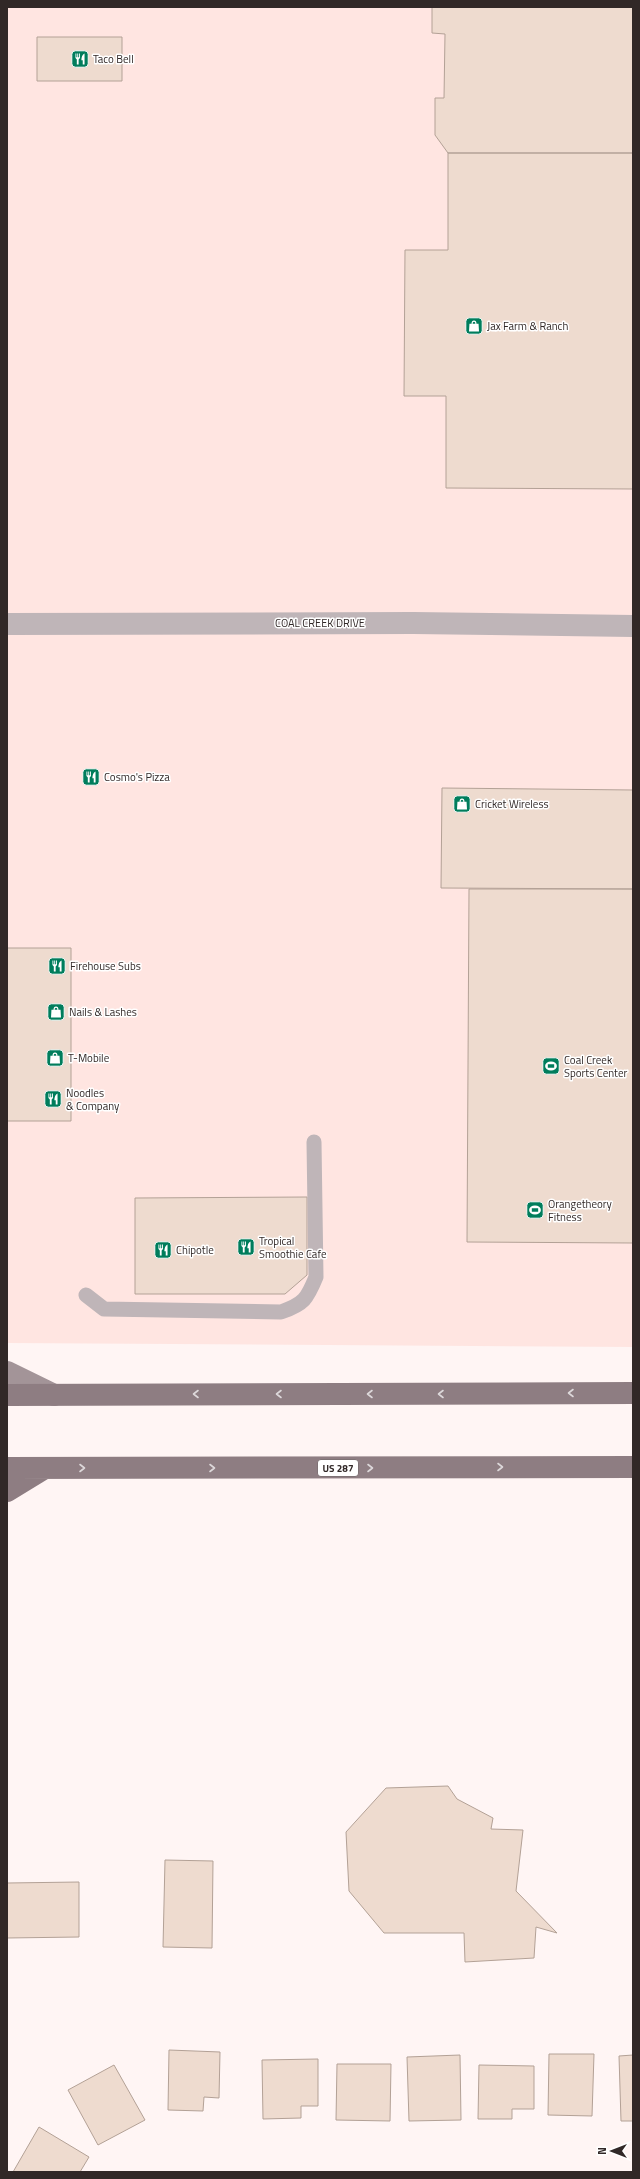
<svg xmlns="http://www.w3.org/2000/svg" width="640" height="2179" viewBox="0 0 640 2179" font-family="'Titillium Web',sans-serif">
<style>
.built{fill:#ffe5e1}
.building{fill:#eedbcf;stroke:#b3a196}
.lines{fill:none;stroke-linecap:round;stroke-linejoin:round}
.service{stroke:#bfb5b8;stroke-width:15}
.minor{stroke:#bfb5b8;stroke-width:22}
.secondary{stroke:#a39498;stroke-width:22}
.primary{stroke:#8e7d82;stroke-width:22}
.oneway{stroke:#ddd8da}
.labels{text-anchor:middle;stroke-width:3;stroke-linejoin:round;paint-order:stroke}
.shield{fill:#fff;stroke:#6f6868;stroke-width:1}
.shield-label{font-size:10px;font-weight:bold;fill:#312827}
.poi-label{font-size:11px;fill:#312827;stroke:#fff;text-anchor:start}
.street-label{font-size:11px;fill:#312827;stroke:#fff}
</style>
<rect width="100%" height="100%" fill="#fff5f4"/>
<path class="built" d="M7,7H633V1347L7,1343Z"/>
<path class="building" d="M432,7H633V153H448L435,135V98H444L445,34L432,33Z
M37,37H122V81H37Z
M448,153H633V489L446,488V396H404L405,250H448Z
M442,788L633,790V889L441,888Z
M469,889H633V1243L467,1242Z
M7,948H71V1121H7Z
M307,1197V1275L285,1294H135V1198Z
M448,1786L457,1799L493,1818L491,1829L523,1830L516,1891L557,1933L536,1927L534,1958L465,1962L464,1933H384L349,1891L346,1832L386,1788Z
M165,1860L213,1861L212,1948L163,1947Z
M79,1882V1937L7,1938V1883Z
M169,2050L220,2052L219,2098L204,2097L203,2111L168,2110Z
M549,2054H594L592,2116L548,2115Z
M460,2055L461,2120L409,2121L407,2057Z
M633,2055V2121H621L619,2056Z
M318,2059V2106H301V2118L263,2119L262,2060Z
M337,2064H391L390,2121L336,2120Z
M114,2065L145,2120L98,2145L68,2090Z
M479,2065L534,2066V2109H512V2119H478Z
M39,2127L89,2157L80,2172H13Z"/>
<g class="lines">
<path class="service" d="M86,1295L104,1309L281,1312C304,1304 307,1299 316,1277L314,1142"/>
<path class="minor" d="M7,624L413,623L633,626"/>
<path class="secondary" d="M7,1372L54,1395"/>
<path class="primary" d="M7,1395L633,1393
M7,1468L633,1467
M7,1491L43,1469"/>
</g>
<defs><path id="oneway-chevron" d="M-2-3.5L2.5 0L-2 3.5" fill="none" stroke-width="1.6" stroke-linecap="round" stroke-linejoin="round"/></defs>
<g class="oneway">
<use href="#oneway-chevron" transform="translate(571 1393) rotate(180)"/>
<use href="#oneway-chevron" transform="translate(196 1394) rotate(180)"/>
<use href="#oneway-chevron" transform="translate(279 1394) rotate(180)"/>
<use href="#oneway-chevron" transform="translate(370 1394) rotate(180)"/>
<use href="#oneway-chevron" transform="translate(441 1394) rotate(180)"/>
<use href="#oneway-chevron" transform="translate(500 1467)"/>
<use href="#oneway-chevron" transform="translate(82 1468)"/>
<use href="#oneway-chevron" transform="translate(212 1468)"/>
<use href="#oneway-chevron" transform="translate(370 1468)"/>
</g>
<defs>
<symbol id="restaurant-square" viewBox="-11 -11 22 22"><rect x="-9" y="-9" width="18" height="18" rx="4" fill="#007d5c" stroke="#fff"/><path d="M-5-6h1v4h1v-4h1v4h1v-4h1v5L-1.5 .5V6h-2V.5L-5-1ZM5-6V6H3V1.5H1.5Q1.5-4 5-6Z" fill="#fff"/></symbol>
<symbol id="shop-square" viewBox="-11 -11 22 22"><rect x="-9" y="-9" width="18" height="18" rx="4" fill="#007d5c" stroke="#fff"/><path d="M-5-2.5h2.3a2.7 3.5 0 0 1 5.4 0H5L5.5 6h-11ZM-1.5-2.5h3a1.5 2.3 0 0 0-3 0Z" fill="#fff"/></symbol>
<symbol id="stadium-square" viewBox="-11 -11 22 22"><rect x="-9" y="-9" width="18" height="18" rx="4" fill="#007d5c" stroke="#fff"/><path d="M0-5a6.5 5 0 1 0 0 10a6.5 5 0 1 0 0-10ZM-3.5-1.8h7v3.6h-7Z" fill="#fff"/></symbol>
</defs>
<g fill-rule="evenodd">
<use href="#restaurant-square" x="70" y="49" width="20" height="20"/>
<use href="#shop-square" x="464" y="316" width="20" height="20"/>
<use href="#restaurant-square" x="81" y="767" width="20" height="20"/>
<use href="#shop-square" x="452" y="794" width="20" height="20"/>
<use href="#restaurant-square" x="47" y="956" width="20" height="20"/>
<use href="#shop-square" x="46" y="1002" width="20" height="20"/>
<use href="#shop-square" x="45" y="1048" width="20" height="20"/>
<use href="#stadium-square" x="541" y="1056" width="20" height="20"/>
<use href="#restaurant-square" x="43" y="1089" width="20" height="20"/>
<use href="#stadium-square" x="525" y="1200" width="20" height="20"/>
<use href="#restaurant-square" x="236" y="1237" width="20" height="20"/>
<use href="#restaurant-square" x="153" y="1240" width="20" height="20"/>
</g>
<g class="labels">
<rect class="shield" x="318" y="1460" width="40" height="16" rx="3"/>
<g class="shield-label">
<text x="338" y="1472">US 287</text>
</g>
<g class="poi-label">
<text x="93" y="63">Taco Bell</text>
<text x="487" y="330">Jax Farm &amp; Ranch</text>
<text x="104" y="781">Cosmo's Pizza</text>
<text x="475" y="808">Cricket Wireless</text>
<text x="70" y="970">Firehouse Subs</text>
<text x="69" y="1016">Nails &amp; Lashes</text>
<text x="68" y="1062">T-Mobile</text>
<text x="564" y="1064">Coal Creek<tspan x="564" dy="13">Sports Center</tspan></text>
<text x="66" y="1097">Noodles<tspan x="66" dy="13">&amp; Company</tspan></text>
<text x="548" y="1208">Orangetheory<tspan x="548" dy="13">Fitness</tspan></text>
<text x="259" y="1245">Tropical<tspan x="259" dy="13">Smoothie Cafe</tspan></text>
<text x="176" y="1254">Chipotle</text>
</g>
<g class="street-label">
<text x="320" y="627">COAL CREEK DRIVE</text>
</g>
</g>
<rect width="640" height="2179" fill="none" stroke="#312827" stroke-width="16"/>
<g transform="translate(612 2151) rotate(270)" stroke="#ffffff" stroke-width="3" paint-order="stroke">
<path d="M0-3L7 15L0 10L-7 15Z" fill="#312827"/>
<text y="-6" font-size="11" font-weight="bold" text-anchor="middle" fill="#312827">N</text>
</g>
</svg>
